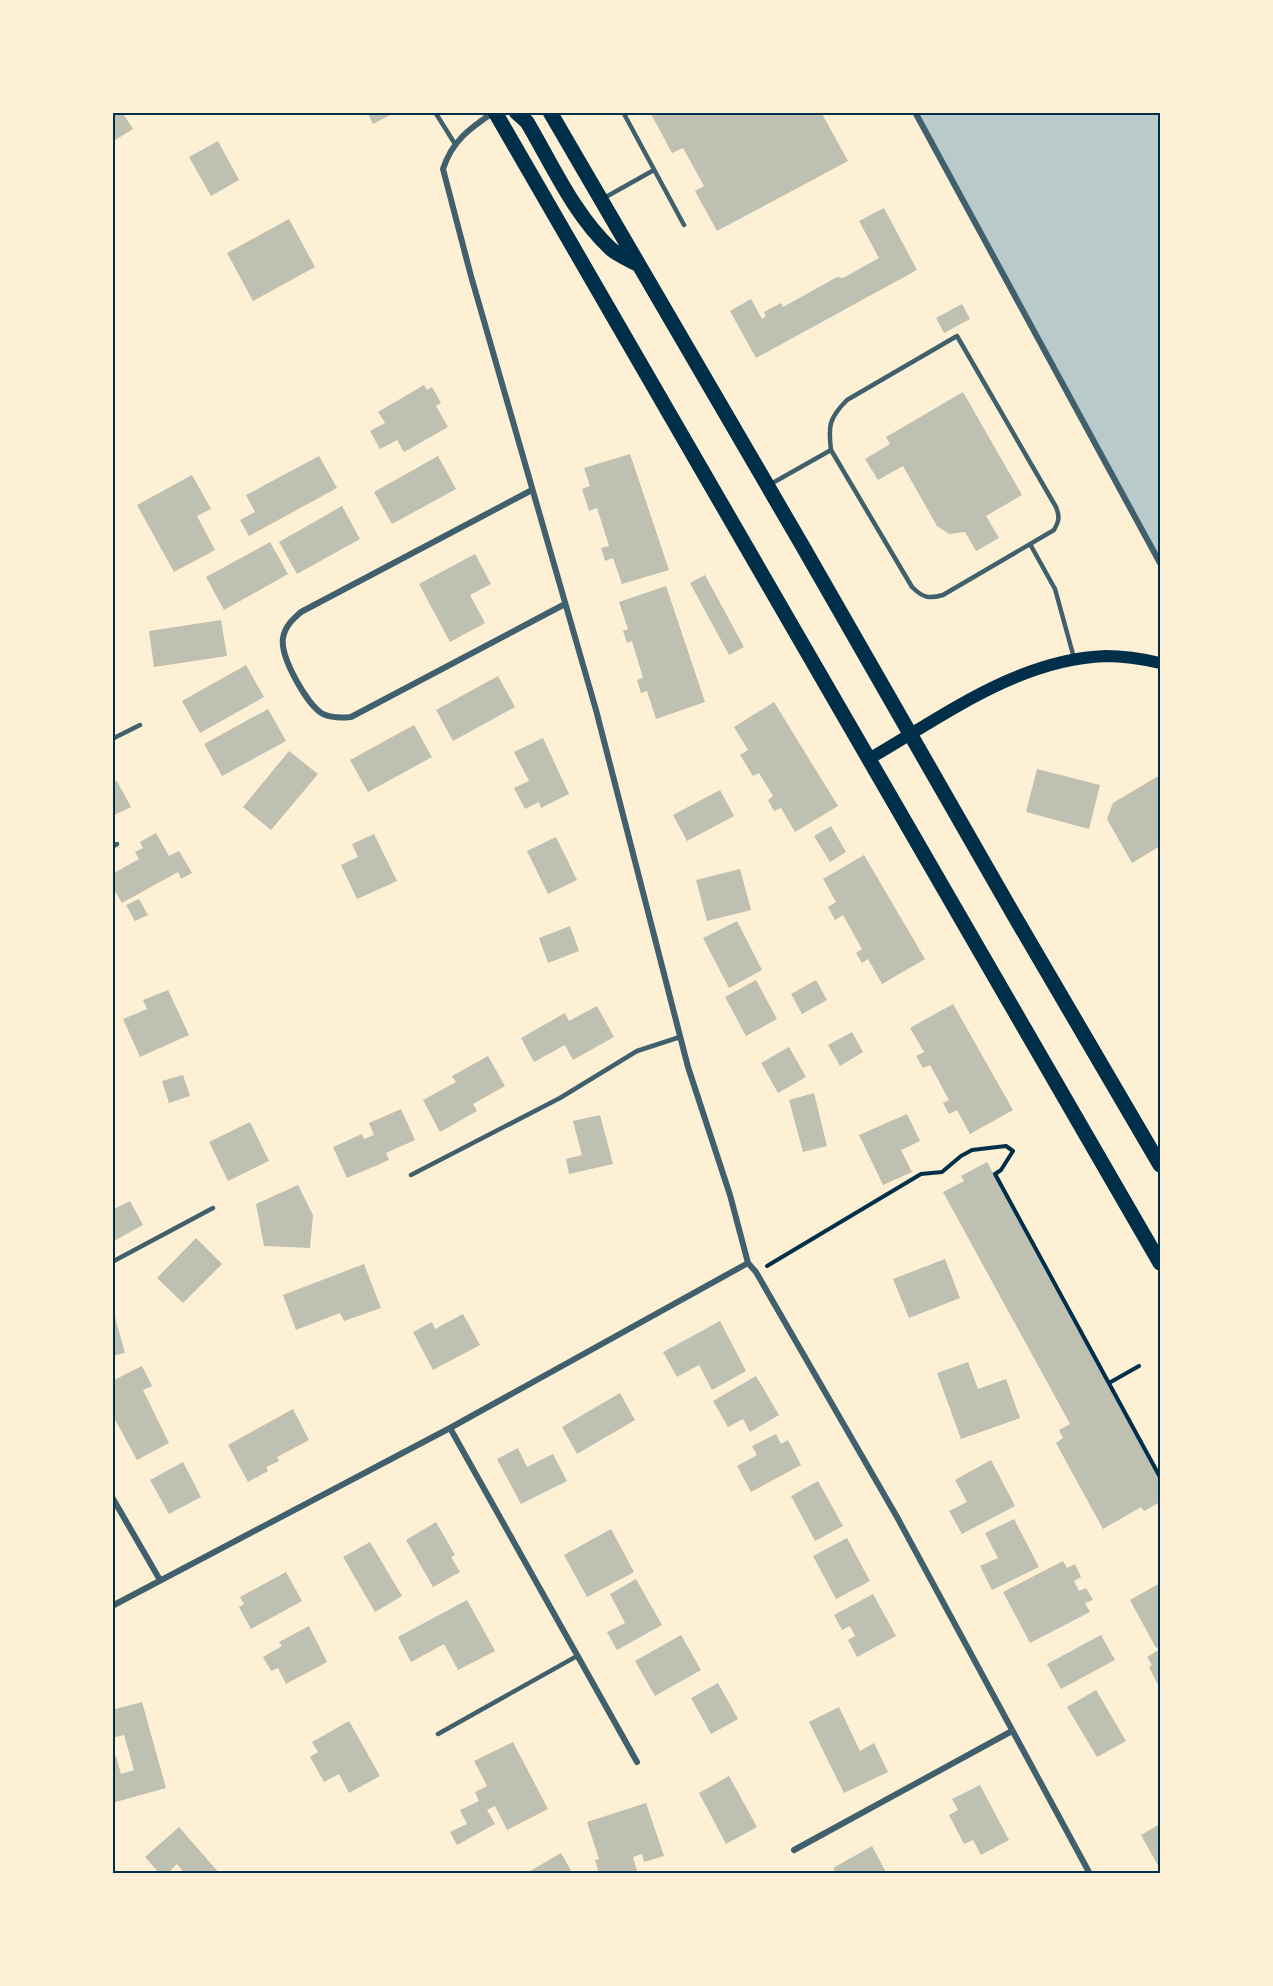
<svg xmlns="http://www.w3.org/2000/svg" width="1273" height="1986" viewBox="0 0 1273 1986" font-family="Spectral,serif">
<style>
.green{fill:#b9caca}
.building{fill:#bec0b2}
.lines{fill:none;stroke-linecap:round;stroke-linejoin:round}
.path{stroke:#003049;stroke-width:4}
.service{stroke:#3f606c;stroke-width:4.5}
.minor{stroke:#3f606c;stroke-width:6}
.secondary{stroke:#003049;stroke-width:12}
.primary{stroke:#003049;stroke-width:15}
.neatline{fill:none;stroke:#003049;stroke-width:2}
</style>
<rect width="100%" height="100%" fill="#fdf0d5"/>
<path class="green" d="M915,113H1160V563Z"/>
<path class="building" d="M112,112H122L133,129L112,142Z
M367,112H396L373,124Z
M650,112H821L848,161L717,231L695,191L704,186L683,148L672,153Z
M218,141L239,180L211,196L189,157Z
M884,208L917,270L756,358L730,311L751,299L762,319L766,316L764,312L781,303L783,307L837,277L843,278L879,258L859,221Z
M289,219L315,267L253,301L227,253Z
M962,304L970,319L944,333L936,318Z
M424,385L427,390L432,387L441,403L436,406L448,427L404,452L397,440L380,449L370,431L385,423L378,412Z
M963,392L1022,495L986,516L999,538L976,551L965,532L949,534L937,526L903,466L878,480L865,459L890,444L886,437Z
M630,454L669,570L622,584L613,558L605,561L601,548L609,546L597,508L589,511L582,489L590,486L584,468Z
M319,456L337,488L249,536L240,520L255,512L246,495Z
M438,456L456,489L392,524L374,492Z
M192,475L211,509L197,516L215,550L174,572L137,505Z
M342,506L360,539L297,574L279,542Z
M270,542L288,574L224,610L206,577Z
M475,554L491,584L470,595L485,623L450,642L419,584Z
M705,575L744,647L729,655L690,583Z
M666,586L705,702L656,719L647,691L641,693L637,680L643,678L632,641L627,643L623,631L628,629L619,602Z
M221,620L227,656L154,667L149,631Z
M246,665L264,697L200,733L182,701Z
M498,676L515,707L453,741L436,710Z
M774,702L838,806L795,832L781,808L774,811L768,800L773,796L759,773L753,776L740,755L748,750L734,727Z
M268,709L286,741L222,776L204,744Z
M414,725L432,757L368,792L350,760Z
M543,738L569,794L541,808L539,802L525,809L514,788L529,781L514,752Z
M289,751L318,774L271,830L243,807Z
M1037,769L1100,785L1089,829L1026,812Z
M1160,775V846L1132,863L1107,819L1113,803Z
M117,781L131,807L112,816V783Z
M720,790L734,816L687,841L673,815Z
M831,826L846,852L830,862L814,836Z
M156,833L169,856L179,851L192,873L181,879L178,872L122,903L112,886V874L139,859L135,852L143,848L140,842Z
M374,834L397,881L357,899L341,865L358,857L352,844Z
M556,837L577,880L548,894L527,851Z
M864,855L925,959L882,984L868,959L862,963L856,953L862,949L843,915L835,920L828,907L836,902L823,879Z
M740,869L751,910L707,921L696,880Z
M139,899L148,915L135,921L126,905Z
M737,921L762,970L729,988L703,938Z
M570,926L579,951L548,963L539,938Z
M756,980L777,1019L746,1036L725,997Z
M816,980L827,1000L802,1014L791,994Z
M168,990L189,1035L140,1057L123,1019L147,1009L143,1000Z
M953,1004L1013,1110L970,1134L957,1110L949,1114L943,1103L949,1100L930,1065L923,1068L916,1056L924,1052L910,1028Z
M597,1006L614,1037L573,1060L565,1045L534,1062L521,1038L565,1013L569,1021Z
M852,1032L863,1052L840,1066L828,1045Z
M789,1047L806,1077L778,1093L761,1063Z
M488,1056L505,1086L473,1104L477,1111L440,1132L423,1100L456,1082L452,1076Z
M183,1075L190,1096L169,1103L162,1081Z
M814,1093L827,1146L803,1152L789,1100Z
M401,1109L415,1140L386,1153L389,1160L347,1178L333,1147L362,1134L364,1139L374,1135L369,1123Z
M907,1114L920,1141L901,1150L912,1172L883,1185L859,1135Z
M600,1115L613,1164L569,1174L566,1159L582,1155L573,1121Z
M250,1122L269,1161L228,1181L209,1142Z
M987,1162L1160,1475V1502L1144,1511L1141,1507L1103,1529L1056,1443L1063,1438L1059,1430L1070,1424L943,1192L964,1181L961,1176Z
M298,1185L313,1215L310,1248L264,1246L256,1204Z
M130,1201L143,1225L112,1242V1210Z
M196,1238L222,1264L183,1303L157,1278Z
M945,1259L960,1298L909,1318L893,1279Z
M364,1264L381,1308L344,1321L340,1313L296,1330L283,1295Z
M112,1306L125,1353L112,1356Z
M463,1314L480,1345L433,1370L413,1332L432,1322L435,1329Z
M720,1321L746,1371L712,1390L699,1365L677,1377L663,1352Z
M968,1362L978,1389L1006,1379L1020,1418L961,1439L937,1373Z
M142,1366L152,1386L143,1390L169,1443L137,1460L112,1414V1381Z
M756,1376L779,1415L750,1432L743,1419L728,1427L713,1401Z
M620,1393L635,1420L577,1454L562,1427Z
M293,1409L309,1440L277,1457L279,1461L266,1467L268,1471L248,1482L228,1445Z
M776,1434L781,1444L788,1440L801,1465L751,1492L737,1466L757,1455L752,1446Z
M518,1448L527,1467L553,1454L567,1481L521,1504L497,1459Z
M991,1460L1015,1506L962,1534L949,1511L967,1502L955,1480Z
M183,1462L201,1497L169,1514L150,1480Z
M818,1481L843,1526L815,1541L791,1496Z
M1014,1519L1039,1567L992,1590L980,1566L998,1558L985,1533Z
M436,1522L455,1555L451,1557L460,1572L433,1587L406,1540Z
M611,1529L634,1572L587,1597L564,1555Z
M847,1538L870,1581L836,1599L813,1556Z
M370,1542L402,1596L375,1612L343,1557Z
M1063,1561L1067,1568L1075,1564L1081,1577L1074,1581L1079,1591L1086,1588L1093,1600L1085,1603L1090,1612L1030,1643L1003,1592Z
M286,1572L302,1601L251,1629L239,1607L244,1604L240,1597Z
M636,1579L662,1625L617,1650L607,1632L625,1623L610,1594Z
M1160,1583V1646L1156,1648L1130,1600Z
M873,1594L896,1636L857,1657L848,1640L855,1636L850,1626L842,1630L834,1615Z
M467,1600L495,1651L458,1670L444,1644L411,1662L398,1637Z
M309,1626L327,1662L286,1684L278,1668L271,1671L263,1657L282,1646L279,1642Z
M681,1635L701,1670L655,1696L635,1661Z
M1101,1635L1115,1660L1061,1689L1047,1664Z
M1160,1649V1689L1149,1667L1152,1665L1147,1657Z
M718,1683L738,1719L711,1734L691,1698Z
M1096,1690L1126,1741L1097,1757L1067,1707Z
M142,1702L166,1788L112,1803V1757L116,1756L121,1774L134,1770L124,1735L112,1738V1710Z
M839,1707L860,1751L874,1743L888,1772L844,1793L809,1722Z
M349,1721L380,1776L349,1793L339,1774L324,1782L310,1757L318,1752L312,1742Z
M513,1742L548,1809L507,1830L495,1806L487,1810L495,1824L457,1845L450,1832L467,1824L460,1810L479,1801L475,1792L487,1786L474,1761Z
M729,1776L757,1827L726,1844L699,1793Z
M980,1785L1009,1840L981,1855L973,1840L964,1844L949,1815L958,1810L952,1799Z
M646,1803L664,1856L644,1862L642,1854L633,1857L638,1874H599L595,1860L599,1859L587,1822Z
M1160,1824V1869L1141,1835Z
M179,1827L220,1874H185L177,1864L167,1874H160L145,1857Z
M872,1846L887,1874H836L833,1868Z
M561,1853L573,1874H525Z"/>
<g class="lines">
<path class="path" d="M767,1266L921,1174L942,1172L961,1156L972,1150L1006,1146L1013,1151L1001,1170L995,1174L1160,1477
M1109,1383L1139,1366"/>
<path class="service" d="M435,112L455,144
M623,112L684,225
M604,198L654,170
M769,485L831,450L912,587C923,598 929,599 943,595L1054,530C1059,521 1060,517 1056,507L957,336L847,400C829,418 828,426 831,450
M1030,544L1055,589L1074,658
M112,739L140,725
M112,847L117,844
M411,1175L560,1098L637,1051L680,1037
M112,1262L213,1208
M438,1734L577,1656"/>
<path class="minor" d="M494,112C470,128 452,141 443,169L471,276L596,710L688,1067L730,1195L748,1263L756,1272L897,1517L1090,1874
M915,112L1160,563
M532,490L301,612C293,619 285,626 283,638C280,657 307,705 323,714C332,718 342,718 351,717L565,604
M450,1428L637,1762
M112,1497L160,1580
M112,1606L450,1428L748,1263
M794,1850L1012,1731"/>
<path class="secondary" d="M869,759C942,717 1018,659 1106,656C1124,656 1143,659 1160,663"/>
<path class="primary" d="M495,112L1160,1263
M516,112L527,122C552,164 574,215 611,249C618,255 630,260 639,265
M550,112L802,545L1015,917L1160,1165"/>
</g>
<rect width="1273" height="1986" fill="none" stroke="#fdf0d5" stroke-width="228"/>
<rect x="114" y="114" width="1045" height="1758" class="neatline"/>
</svg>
